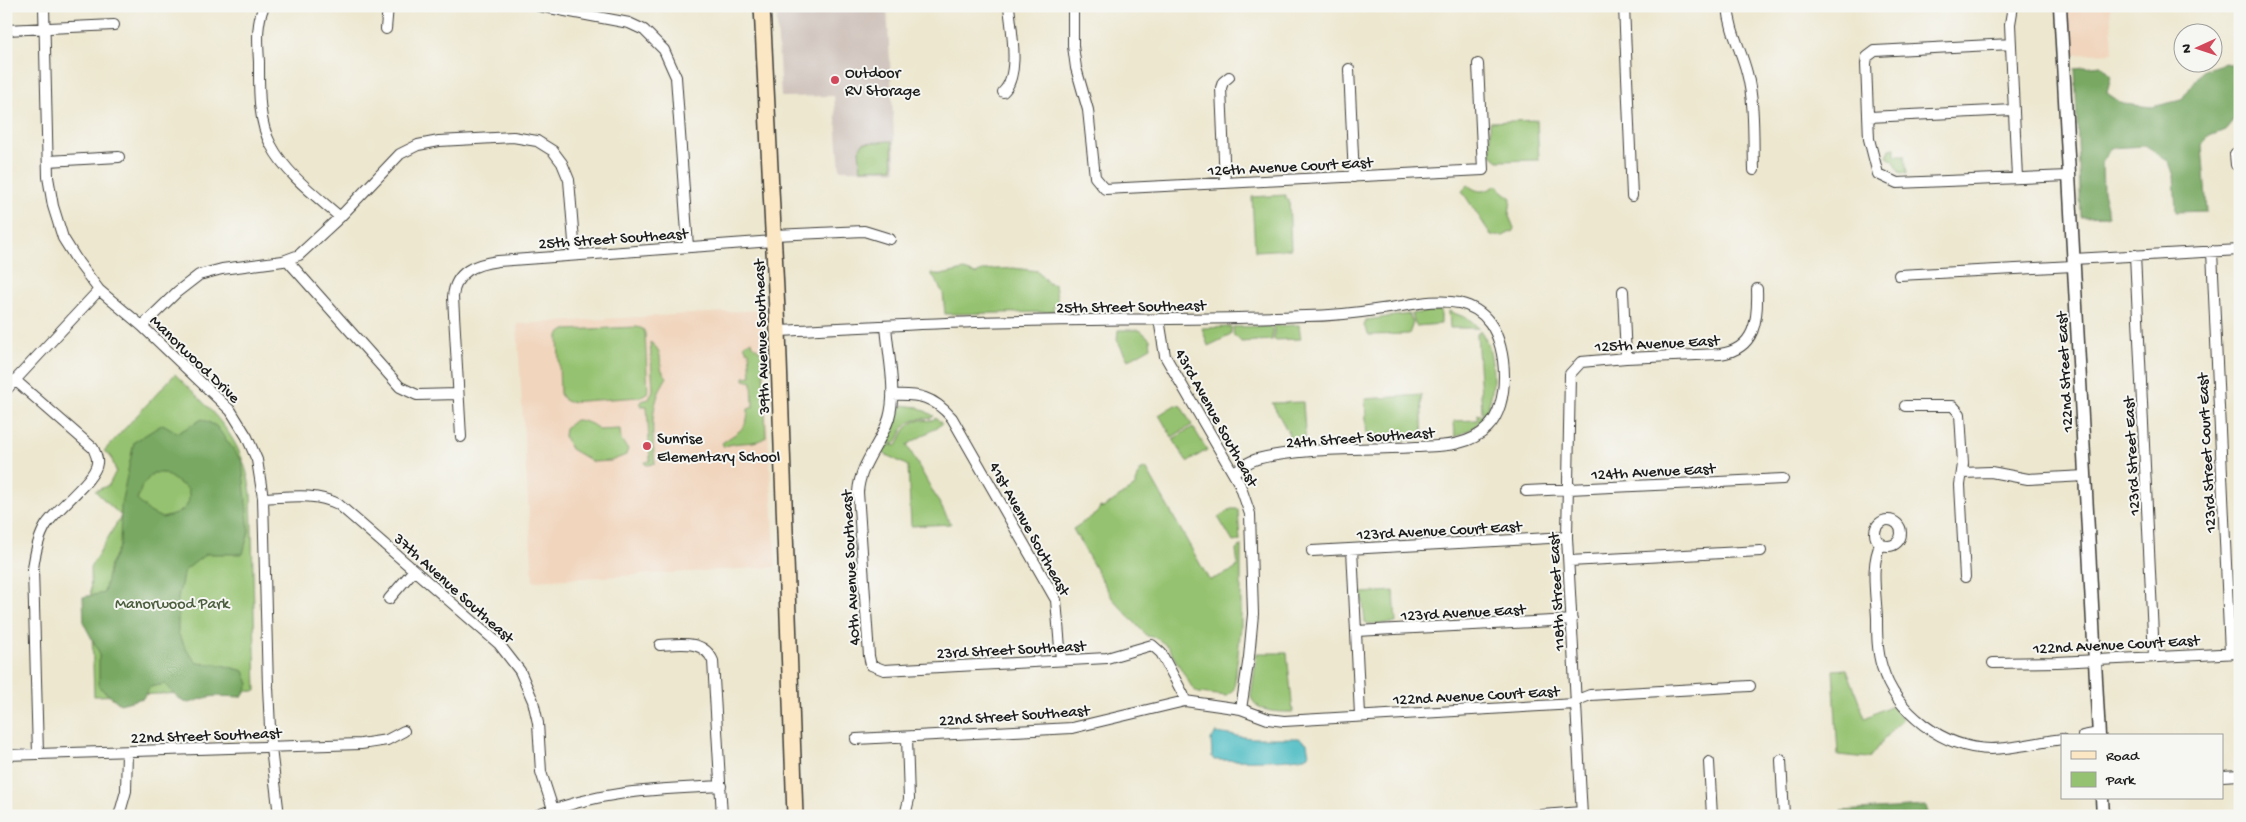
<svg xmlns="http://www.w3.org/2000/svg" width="2246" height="822" viewBox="0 0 2246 822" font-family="'Gochi Hand',sans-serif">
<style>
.built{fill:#f1d5bd}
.industrial{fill:#cec1ba}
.green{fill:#95c270;stroke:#586f46}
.forest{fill:#78a862;stroke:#4a623f;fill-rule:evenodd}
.water{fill:#4ebdc4;stroke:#356c70}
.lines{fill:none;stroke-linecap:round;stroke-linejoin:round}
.minor-casing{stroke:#3b3a37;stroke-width:12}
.tertiary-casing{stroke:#3b3a37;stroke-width:15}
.secondary-casing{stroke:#3b3a37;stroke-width:18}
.minor{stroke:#fff;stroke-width:10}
.tertiary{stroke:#fff;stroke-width:12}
.secondary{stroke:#fbe7c3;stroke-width:15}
.poi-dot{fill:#d1495b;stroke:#f6f6f2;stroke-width:2}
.labels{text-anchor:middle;stroke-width:4;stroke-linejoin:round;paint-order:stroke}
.poi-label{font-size:16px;fill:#1c1c1c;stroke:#f6f6f2;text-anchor:start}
.street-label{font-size:16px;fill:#1c1c1c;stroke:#f6f6f2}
.park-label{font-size:16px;fill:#4c5e3e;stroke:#f6f6f2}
</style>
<rect width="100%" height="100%" fill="#f6f6f2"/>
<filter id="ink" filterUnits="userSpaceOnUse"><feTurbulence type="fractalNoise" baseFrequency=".02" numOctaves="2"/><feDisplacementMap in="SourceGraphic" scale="10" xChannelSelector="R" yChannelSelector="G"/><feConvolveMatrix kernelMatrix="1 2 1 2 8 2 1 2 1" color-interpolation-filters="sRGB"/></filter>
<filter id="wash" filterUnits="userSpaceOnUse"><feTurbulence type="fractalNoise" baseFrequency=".0096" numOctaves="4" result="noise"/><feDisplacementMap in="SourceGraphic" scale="20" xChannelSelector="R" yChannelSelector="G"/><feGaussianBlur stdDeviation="1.12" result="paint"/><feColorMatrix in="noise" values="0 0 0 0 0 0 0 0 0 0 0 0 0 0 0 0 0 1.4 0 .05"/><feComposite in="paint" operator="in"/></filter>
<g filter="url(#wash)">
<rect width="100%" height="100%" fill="#ede7cf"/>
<path class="built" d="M2066,6H2110L2113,53L2068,55Z
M761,310L776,567L533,581L517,324Z"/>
<path class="industrial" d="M776,6H887L896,171L840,170L834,96L781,97Z"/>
<path class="green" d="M1537,120L1539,160L1498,161L1491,155L1490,122Z
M892,141L893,168L861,169L859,150L863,143Z
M1895,148V155H1905L1907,174L1899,172L1894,161L1887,157L1890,149Z
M1468,185C1477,193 1486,193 1496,185L1511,198L1509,216L1514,228L1513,231L1503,236L1491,235L1462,191Z
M1286,195V199H1289L1291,249L1255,251L1252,197Z
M1013,268L1038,271L1048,283L1055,285L1058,303L1053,307L1054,312L945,314L943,293L931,273L941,275L964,270L976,274C987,267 1001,270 1013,268Z
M1441,310V324L1416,326L1411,314Z
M1449,311L1469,319L1479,328H1450Z
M1409,314L1413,323L1409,334L1369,335L1364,326L1366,320Z
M1299,325L1301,339L1274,340V329L1272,326Z
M1269,326L1272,329V340L1241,342L1237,337H1234L1233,327Z
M637,327L643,329L645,333L648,392L640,397L568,402L564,400L560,394L558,335L565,330Z
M1231,327V335L1208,346L1202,328Z
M1118,330H1140L1150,339L1151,347L1128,360L1117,340Z
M1480,330C1496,352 1497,393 1484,416L1482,412L1477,334Z
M752,341L753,345L763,354L766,437C755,446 737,440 724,447L722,443C738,431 748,430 748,409L753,407L752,382L744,380V377L751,376L749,351L746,350L744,345Z
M650,342C668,354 654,365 667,377C649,405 652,432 655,464L646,465L645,462L650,461L647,406H641V401L649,399L653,390Z
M175,374C213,412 243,437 251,493L256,691L94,696L90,568L121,516L95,491L109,485L116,471L111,457L104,451Z
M1421,395L1423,439L1367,442L1365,399Z
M1303,402L1306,446L1289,448V434L1272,403Z
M902,405L918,407L934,416C928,421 925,417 919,419C900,423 902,436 894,445L887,441Z
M1175,405L1181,406L1192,425L1172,437L1159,415Z
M1478,414H1480L1483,418L1473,428L1455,437L1454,421L1477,420Z
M936,418L942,424L907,445L951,524L911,526L908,466L881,452L885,444L897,446C902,436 905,422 921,420C927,420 930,422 936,418Z
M575,420C583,420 595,424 598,430L620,429L621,440L628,449L626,455L611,461L593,462L571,449L564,436L565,428Z
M1193,427L1207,450L1187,462L1173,439Z
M1146,468L1208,578L1210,580L1234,570L1238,565L1236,550L1241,545V627L1234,689L1227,696L1199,693L1193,689L1168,647L1157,638L1147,636L1112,598L1073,529L1097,513L1100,507L1103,508L1135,486L1140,471Z
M1231,509H1238L1240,541L1233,542L1218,517Z
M1394,591L1396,623L1369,624L1365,622L1362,593Z
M1257,653H1287L1293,712C1278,712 1257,713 1251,697Z
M1847,669L1865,718L1892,705L1903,719L1893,728L1869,758L1838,755L1833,670Z"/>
<path class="forest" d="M2225,63L2240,67V112L2225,130L2207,137L2202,145L2207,211L2176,212L2174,176L2169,162L2145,146L2111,148L2102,162L2103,191L2109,216L2081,217L2075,68L2101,65L2111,75L2107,93L2123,104L2152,107L2181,100L2203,70Z
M202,419L216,426L242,461L249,531L243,554H206L184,571L178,598V633L186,649L197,663L222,665L244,671L249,684L242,697C234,697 225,696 217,696C185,699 193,715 165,684L150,687L143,698L120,704L99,687V652L84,624L83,597L104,593L110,565L120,545L121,504L134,442L163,424L178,433ZM153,473H164L188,489C193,509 179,514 162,518L150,512L137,500L142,486Z
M1926,806L1929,816H1841V811Z"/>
<path class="water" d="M1216,733L1251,738H1299L1307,743L1309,755C1301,762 1229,760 1214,760L1212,757L1211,739Z"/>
</g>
<g filter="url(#ink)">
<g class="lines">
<defs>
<path id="minor" d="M44,6L48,177L53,206L63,238L78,262L99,290L142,326L231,411L247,437L257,460L263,498L268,687L271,748L279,816
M264,6C256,24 258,43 259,62C259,89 258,121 271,145C286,174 316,196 340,217
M539,6L629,23L644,30L664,50L676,77L688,247
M1073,6V46L1076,68L1088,110L1095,177L1105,189L1483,170L1478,64
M1624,6L1632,196
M1728,6C1730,32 1741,49 1747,73C1755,103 1753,139 1754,170
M2013,6L2010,24L2017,178
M386,29L388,6
M6,30L114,25
M2011,44L1875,51L1867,57L1866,64L1869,139L1878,174L1897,183L2068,176
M1349,69L1354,177
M1003,92C1021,75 1011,29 1009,6
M1869,117L2014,110
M2240,150L2235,154L2236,165L2240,167
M48,161L119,157
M1225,183L1221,88L1223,82L1229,77
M774,235L864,231L890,239
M2212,251L2230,653
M2135,255L2154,656
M2073,259L2240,250
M287,260L400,387L417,395L458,394
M1899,275L2073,266
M1623,291L1626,358
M1159,319L1165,356L1240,485L1250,514L1253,614L1249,657L1241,709
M142,326L177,292L199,275L222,269L283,261L299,255L340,217L400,154L418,145L439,141L513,137L537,141L553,151L562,163L569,180L575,254
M886,326C888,355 897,390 889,418C881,444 860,463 858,492L869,656L871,665L884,670L1107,658L1152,645L1161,653L1183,694L1185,701
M778,331C844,328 910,324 976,322C1086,319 1196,320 1306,316C1332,316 1357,313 1382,309C1407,306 1434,298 1459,303C1472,306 1483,313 1490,323C1508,348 1510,405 1488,427C1469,447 1440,446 1416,447C1366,450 1304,447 1257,459C1247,462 1241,467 1233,473
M15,380L93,448C95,453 98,457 97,463C96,479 57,508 46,525C38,538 35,553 33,569L38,754
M6,390L99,290
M892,395C919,394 933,396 952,418L1056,600L1061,660
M1905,406H1953L1960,414L1963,464L1960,485L1965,577
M461,437L453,297C455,271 476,264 498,261L774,241
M1962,473L1991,472L2028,479L2085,476
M1526,491L1783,479
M263,498C289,497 314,492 338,504L499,644L520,671L533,701L538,723L541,772L553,809
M1875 533a13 13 0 1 1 26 0a13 13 0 1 1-26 0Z
M1881,543C1870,564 1876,594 1877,618C1877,634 1877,651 1882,667C1896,713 1943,748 1991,749C2014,749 2039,742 2062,739
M1352,549L1360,715
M1312,551L1567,537
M1569,561L1761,551
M389,599L414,570
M1356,631L1572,620
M660,645C680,644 704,639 713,661L722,816
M1993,663L2057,662L2240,653
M2083,736L2099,733
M856,739L1072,728L1185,701L1241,709L1268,719L1284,721L1575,704L1580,699L1590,695L1750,686
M6,755L361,744L387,740L404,731
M1781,760L1784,816
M1709,762L1712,816
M2222,776L2240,775
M119,816L126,791L127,752
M535,816C599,791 653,789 721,786
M905,816L909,799L907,737
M1528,816L1582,812
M1582,816L1567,537L1570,374L1581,362L1626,358L1720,354C1756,349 1758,319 1757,289"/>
<path id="tertiary" d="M2060,6L2099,736
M2102,798L2103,816"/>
<path id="secondary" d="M762,6L778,331L795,816"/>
</defs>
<use href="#minor" class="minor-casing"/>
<use href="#tertiary" class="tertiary-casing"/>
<use href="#secondary" class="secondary-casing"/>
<use href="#minor" class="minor"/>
<use href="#tertiary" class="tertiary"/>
<use href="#secondary" class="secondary"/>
</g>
</g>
<g class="poi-dot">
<circle cx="835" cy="80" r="5"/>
<circle cx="647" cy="446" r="5"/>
</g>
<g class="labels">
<g class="poi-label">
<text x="845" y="77">Outdoor<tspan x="845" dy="18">RV Storage</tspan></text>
<text x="657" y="443">Sunrise<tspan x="657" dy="18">Elementary School</tspan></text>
</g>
<g class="street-label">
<text transform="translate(1290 165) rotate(-3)" y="6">126th Avenue Court East</text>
<text transform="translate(613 237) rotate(-4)" y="6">25th Street Southeast</text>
<text transform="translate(1131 305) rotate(-1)" y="6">25th Street Southeast</text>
<text transform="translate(760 337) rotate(-92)" y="6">39th Avenue Southeast</text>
<text transform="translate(1657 342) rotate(-3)" y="6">125th Avenue East</text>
<text transform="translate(196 358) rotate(44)" y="6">Manorwood Drive</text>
<text transform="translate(2063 372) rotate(-93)" y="6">122nd Street East</text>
<text transform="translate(1218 417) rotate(61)" y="6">43rd Avenue Southeast</text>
<text transform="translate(1360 436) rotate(-4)" y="6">24th Street Southeast</text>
<text transform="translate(2205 453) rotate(-93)" y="6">123rd Street Court East</text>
<text transform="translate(2130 456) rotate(-93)" y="6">123rd Street East</text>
<text transform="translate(1653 470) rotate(-3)" y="6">124th Avenue East</text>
<text transform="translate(1031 528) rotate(61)" y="6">41st Avenue Southeast</text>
<text transform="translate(1439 529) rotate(-3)" y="6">123rd Avenue Court East</text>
<text transform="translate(849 568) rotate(-93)" y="6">40th Avenue Southeast</text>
<text transform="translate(455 587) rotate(42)" y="6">37th Avenue Southeast</text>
<text transform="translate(1555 592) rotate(-93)" y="6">118th Street East</text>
<text transform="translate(1463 611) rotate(-3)" y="6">123rd Avenue East</text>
<text transform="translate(2116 643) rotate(-3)" y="6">122nd Avenue Court East</text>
<text transform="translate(1011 648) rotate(-3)" y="6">23rd Street Southeast</text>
<text transform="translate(1476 694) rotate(-3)" y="6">122nd Avenue Court East</text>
<text transform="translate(1014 714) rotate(-4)" y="6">22nd Street Southeast</text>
<text transform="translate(206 734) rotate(-2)" y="6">22nd Street Southeast</text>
</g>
<g class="park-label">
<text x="172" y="608">Manorwood Park</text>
</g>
</g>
<rect width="2246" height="822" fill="none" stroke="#f6f6f2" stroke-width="25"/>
<rect x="2061" y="734" width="162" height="65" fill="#f6f6f2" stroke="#9f9f9c"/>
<rect x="2071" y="751" width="25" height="8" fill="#fbe7c3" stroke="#9f9f9c"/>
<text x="2106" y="760" font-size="15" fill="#1c1c1c">Road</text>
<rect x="2071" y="772" width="25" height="15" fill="#95c270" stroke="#9f9f9c"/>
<text x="2106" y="784" font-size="15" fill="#1c1c1c">Park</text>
<g transform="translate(2198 48) rotate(267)"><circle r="24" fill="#f6f6f2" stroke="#9f9f9c"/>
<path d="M0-4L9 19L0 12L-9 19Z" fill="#d1495b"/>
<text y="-8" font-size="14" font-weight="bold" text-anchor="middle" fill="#1c1c1c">N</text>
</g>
</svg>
